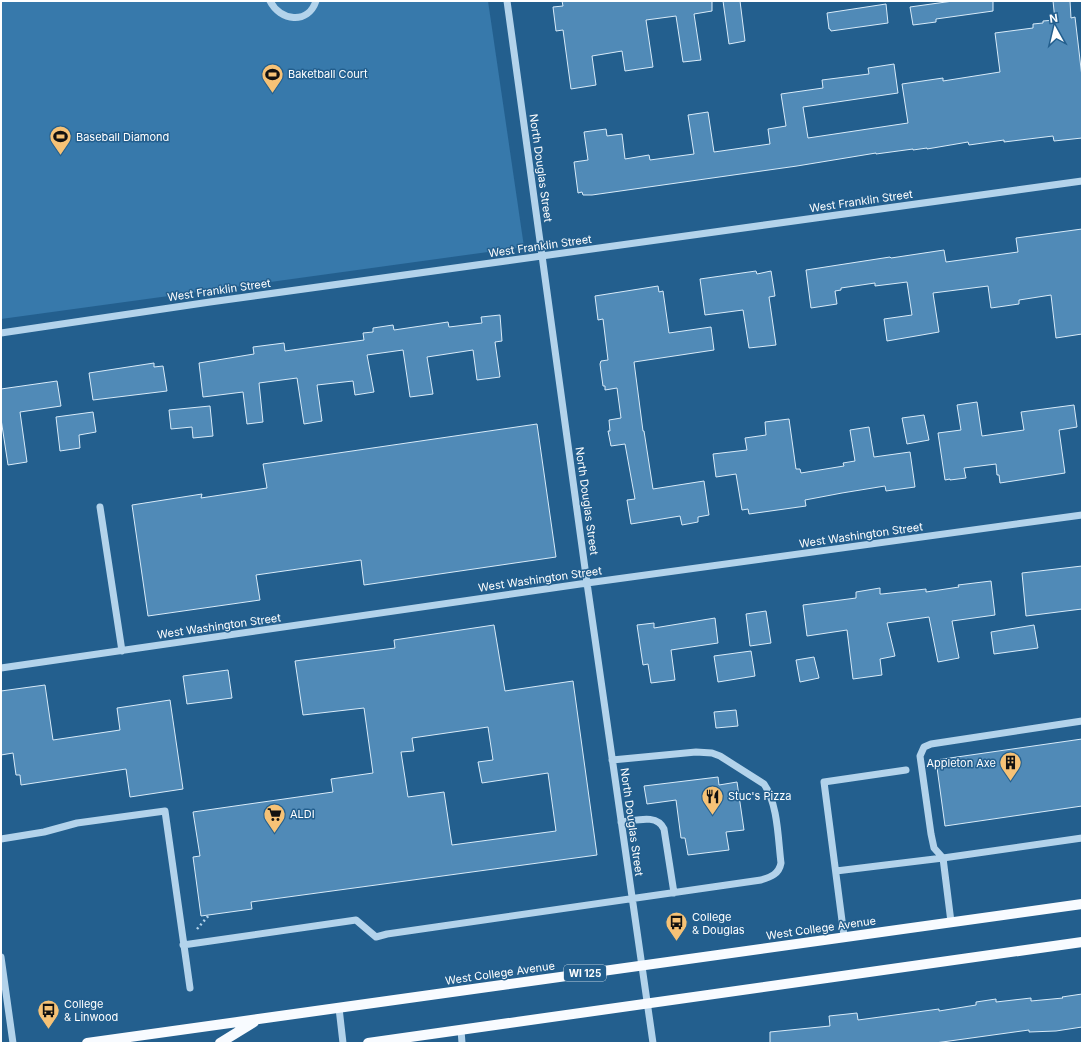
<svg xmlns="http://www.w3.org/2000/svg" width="1083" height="1044" viewBox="0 0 1083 1044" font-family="Inter,sans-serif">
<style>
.green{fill:#3779ab}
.building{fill:#508ab7;stroke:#d8ebf9;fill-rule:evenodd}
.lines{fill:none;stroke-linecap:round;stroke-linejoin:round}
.path{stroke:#b3d3eb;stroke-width:2.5;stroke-dasharray:2 3;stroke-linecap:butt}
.minor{stroke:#b3d3eb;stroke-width:7}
.major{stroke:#f8fbff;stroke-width:10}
.labels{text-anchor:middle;stroke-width:3;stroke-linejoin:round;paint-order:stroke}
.shield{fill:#235f8e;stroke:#bdcfdd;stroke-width:1}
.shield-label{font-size:10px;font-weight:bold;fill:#fff}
.poi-label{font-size:11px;fill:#fff;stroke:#235f8e;text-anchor:start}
.street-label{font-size:11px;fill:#fff;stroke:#235f8e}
</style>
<rect width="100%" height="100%" fill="#235f8e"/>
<path class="green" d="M1,1H488L524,247L1,319Z"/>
<path class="building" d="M562,1H712V11L694,14L701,60L683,62L676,16L646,20L653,67L625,71L622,51L592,56L596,85L571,89L563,30L556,31L553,7L563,6Z
M723,1H740L745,41L729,44Z
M953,1H993V11L936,19V22L913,25L910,7Z
M1053,1H1070L1071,18L1075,17L1082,77V138L1054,141L1053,136L1004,142V140L969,145L968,142L927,149V148L913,150V149L876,154V153L797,166L592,195H583L582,192L578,193L574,162L588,160L584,132L606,129L607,136L622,134L625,159L649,155L650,160L694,154L688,115L708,112L714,152L770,144L768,129L786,126L781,94L823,88L822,80L869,74L868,68L894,64L898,93L803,107L808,138L908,123L902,84L943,78V81L1000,72L995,33L1033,28V24L1043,23V21L1055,20Z
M886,4L888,23L831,31L830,29H829L827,13Z
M1082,229V334L1056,338L1051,295L1019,300V304L991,308L988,286L933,293L939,332L887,341L884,319L912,315L907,282L875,286V283L841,288V290L835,291L837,304L811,308L806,270L890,257L891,258L944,250L946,262L1018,252L1016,238Z
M756,271L757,274L771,271L775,296L769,297L776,345L749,348L743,310L705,315L700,279Z
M658,286L659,292L663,291L669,333L711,327L714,350L634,362L643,431H644L653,489L704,481L709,515L698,517V522L682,525L680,516L631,524L627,500L635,499L625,444L611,446L608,431H610L609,420L621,418L617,388L605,390V386H603L600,364L601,361L608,360L603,319L598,320L595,296Z
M500,315L502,341L495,342L500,377L477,380L473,350L427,357L433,394L410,397L403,350L367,355L374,392L355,395L353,381L317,385L322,421L304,424L297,378L259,383L263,422L247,424L243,392L203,397L199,363L254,354L253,347L284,343L285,351L364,340L363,333L373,332V328L393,325L394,330L448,322L449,327L482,323L481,317Z
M154,363V367L163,366L167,391L93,400L89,373Z
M57,381L61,406L20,412L27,462L8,465L1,419V389Z
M977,402L982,436L1024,430L1021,412L1074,405L1077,427L1059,430L1065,473L1000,483L999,475H997L996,464L964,468L966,478L950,480V479L945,480L938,433L961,430L957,405Z
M210,406L213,436L193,438L192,427L171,429L169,410Z
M93,412L96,432L79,435L80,448L60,451L56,417Z
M924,415L929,440L907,444L902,418Z
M789,419L796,469H800L801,473L844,466L843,463L855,461L850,430L869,427L874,457L910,452L915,487L886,491L885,486L842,493L805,500L806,506L749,514L748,509L742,510L736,474L716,477L713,454L747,450L745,438L766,435L765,422Z
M537,424L556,557L364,585L361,560L256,575L260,600L148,616L132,505L202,494L201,498L267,488L263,464Z
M1082,566V609L1026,616L1022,573Z
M991,581L995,615L952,621L959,658L938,662L929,617L887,623L895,656L880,659L882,675L853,679L847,630L807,636L803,605L856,598V592L880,588V594H882L926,589V592L959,587L958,585Z
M766,611L771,643L750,646L746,614Z
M715,618L718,643L671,650L675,680L651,683L648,664L643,665L637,625L654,623V628Z
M494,625L505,691L573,681L597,855L251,902L252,909L201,916L193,857L200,856L193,812L333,792L331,779L373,773L364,708L303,715L295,661L395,648L394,640ZM488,727L493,760L478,762L482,783L548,773L556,831L452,845L444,792L408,797L401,752L414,751L412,738Z
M1034,625L1038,648L994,654L991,632Z
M751,651L755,676L718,682L714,656Z
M814,657L819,678L800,682L796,660Z
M228,670L232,698L187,704L183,676Z
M45,685L53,740L120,730L117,708L170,700L183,789L130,797L126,769L21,785L20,775H16L13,753L1,755V691Z
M736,710L738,726L716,728L714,712Z
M1082,739V806L945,826L936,760Z
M718,777L719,785L737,782L744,830L726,832L729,850L688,855L685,838H681L676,800L647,804L644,786Z
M1082,994V1027L1056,1031L1029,1032V1030L935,1043H770V1032L830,1026L829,1016L857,1013L858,1020L939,1009V1011L976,1005V1002L996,999V1002L1031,998V1001L1063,998L1062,997Z"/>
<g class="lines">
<path class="path" d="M197,929L210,914"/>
<path class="minor" d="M270,1C280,21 308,25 316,1
M507,1L587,583L653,1043
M1,333L210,302L1082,181
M100,507L122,651
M1,668L587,583L1082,515
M621,822C635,821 657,813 664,829L674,893
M1,839L44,832L77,823L165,811L190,988
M836,871L943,858L1082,838
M951,922L943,858L934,848L931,834L920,756L924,747L931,744L1082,721
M844,936L824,782L906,770
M183,945L356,920L376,937L387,934L761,880C771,877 779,874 781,863C778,839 778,804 764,784L720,756L712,753L696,752L612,760
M1,957L13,1043
M339,1008L343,1043
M461,1030L462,1043"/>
<path class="major" d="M87,1043L1082,904
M220,1043L254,1022
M368,1043L1082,942"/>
</g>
<defs>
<symbol id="stadium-pin" viewBox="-11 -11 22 30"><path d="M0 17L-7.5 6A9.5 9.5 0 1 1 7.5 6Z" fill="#f6c276" stroke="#235f8e"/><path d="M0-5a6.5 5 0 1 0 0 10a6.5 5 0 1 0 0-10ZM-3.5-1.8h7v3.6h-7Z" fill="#111"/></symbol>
<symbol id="building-pin" viewBox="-11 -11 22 30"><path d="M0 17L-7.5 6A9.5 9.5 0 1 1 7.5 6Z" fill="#f6c276" stroke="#235f8e"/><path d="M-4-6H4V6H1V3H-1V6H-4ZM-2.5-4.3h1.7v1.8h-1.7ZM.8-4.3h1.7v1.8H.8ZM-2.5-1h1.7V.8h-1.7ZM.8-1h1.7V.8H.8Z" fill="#111"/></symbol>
<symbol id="restaurant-pin" viewBox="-11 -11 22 30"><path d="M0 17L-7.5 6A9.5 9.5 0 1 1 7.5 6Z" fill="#f6c276" stroke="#235f8e"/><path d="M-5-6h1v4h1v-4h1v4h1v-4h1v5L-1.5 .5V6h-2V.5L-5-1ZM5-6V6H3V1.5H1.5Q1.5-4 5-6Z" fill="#111"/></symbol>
<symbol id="supermarket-pin" viewBox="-11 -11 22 30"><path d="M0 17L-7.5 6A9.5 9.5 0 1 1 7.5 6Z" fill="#f6c276" stroke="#235f8e"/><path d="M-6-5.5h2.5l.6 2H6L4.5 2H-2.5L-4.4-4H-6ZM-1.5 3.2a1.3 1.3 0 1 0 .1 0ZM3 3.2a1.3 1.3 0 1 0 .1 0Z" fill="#111"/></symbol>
<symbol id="bus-pin" viewBox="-11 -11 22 30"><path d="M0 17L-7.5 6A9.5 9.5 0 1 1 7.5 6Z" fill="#f6c276" stroke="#235f8e"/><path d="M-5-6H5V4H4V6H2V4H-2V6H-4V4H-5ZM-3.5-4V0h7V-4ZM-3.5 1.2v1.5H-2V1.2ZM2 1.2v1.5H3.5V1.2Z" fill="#111"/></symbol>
</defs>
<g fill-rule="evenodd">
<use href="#stadium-pin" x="260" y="62" width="25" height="34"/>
<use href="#stadium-pin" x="48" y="124" width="25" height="34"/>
<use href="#building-pin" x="998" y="750" width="25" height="34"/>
<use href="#restaurant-pin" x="700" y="784" width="25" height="34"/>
<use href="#supermarket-pin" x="262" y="802" width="25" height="34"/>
<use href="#bus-pin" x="664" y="910" width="25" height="34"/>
<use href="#bus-pin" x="36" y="998" width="25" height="34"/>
</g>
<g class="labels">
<rect class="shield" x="564" y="965" width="42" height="16" rx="3"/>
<g class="shield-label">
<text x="585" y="977">WI 125</text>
</g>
<g class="poi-label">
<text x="288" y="78">Baketball Court</text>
<text x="76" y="141">Baseball Diamond</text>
<text x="996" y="767" text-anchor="end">Appleton Axe</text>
<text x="728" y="800">Stuc's Pizza</text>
<text x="290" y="818">ALDI</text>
<text x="692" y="921">College<tspan x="692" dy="13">&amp; Douglas</tspan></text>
<text x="64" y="1008">College<tspan x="64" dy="13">&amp; Linwood</tspan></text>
</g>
<g class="street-label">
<text transform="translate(541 168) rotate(82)" y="4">North Douglas Street</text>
<text transform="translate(861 201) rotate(-8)" y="4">West Franklin Street</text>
<text transform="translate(540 246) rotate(-8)" y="4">West Franklin Street</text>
<text transform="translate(219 290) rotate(-8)" y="4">West Franklin Street</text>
<text transform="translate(587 501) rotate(82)" y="4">North Douglas Street</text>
<text transform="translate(861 535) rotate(-8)" y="4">West Washington Street</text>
<text transform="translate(540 579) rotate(-8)" y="4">West Washington Street</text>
<text transform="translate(219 626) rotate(-8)" y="4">West Washington Street</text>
<text transform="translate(632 822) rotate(82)" y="4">North Douglas Street</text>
<text transform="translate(821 928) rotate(-8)" y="4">West College Avenue</text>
<text transform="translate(500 973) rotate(-8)" y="4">West College Avenue</text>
</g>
</g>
<rect width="1083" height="1044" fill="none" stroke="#ffffff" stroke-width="4"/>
<g transform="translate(1055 28) rotate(352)" stroke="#235f8e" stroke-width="3" paint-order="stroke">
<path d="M0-3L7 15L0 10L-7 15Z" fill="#ffffff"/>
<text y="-6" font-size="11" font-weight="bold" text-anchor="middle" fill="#ffffff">N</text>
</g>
</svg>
